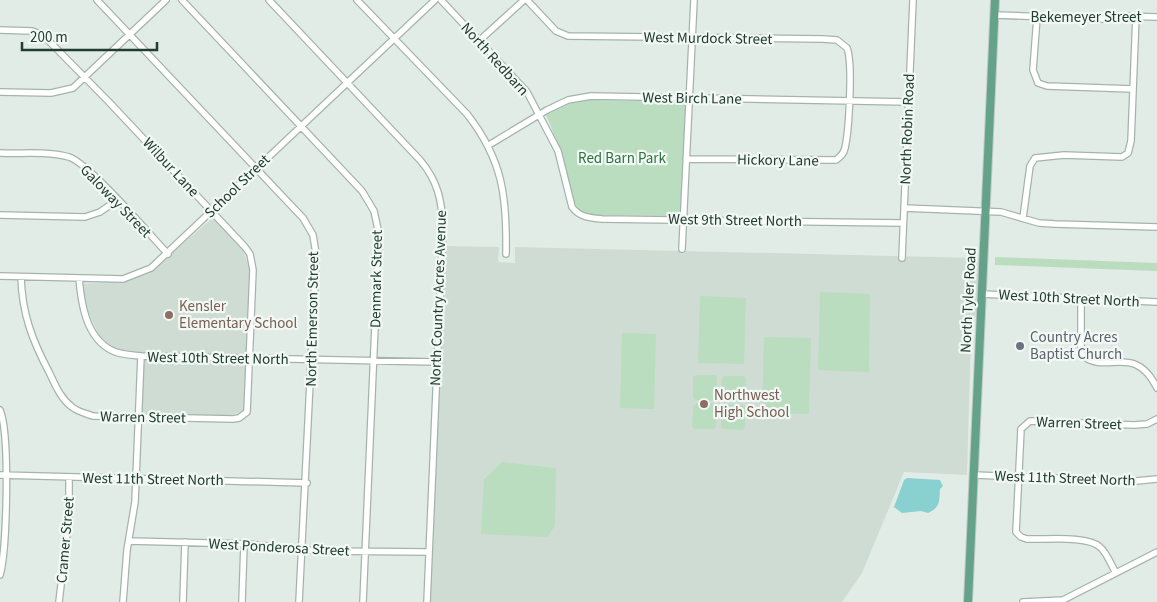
<svg xmlns="http://www.w3.org/2000/svg" width="1157" height="602" viewBox="0 0 1157 602" font-family="'Source Sans 3',sans-serif">
<style>
.built{fill:#cfdcd4}
.green{fill:#baddbf}
.water{fill:#89d0d1}
.lines{fill:none;stroke-linecap:round;stroke-linejoin:round}
.minor-casing{stroke:#a4b4ac;stroke-width:8}
.major-casing{stroke:#c1c9c6;stroke-width:10}
.minor{stroke:#fff;stroke-width:5.5}
.major{stroke:#65a28a;stroke-width:8}
.education-dot{fill:#8d6e63;stroke:#f2f8f4;stroke-width:2}
.worship-dot{fill:#6b7280;stroke:#f2f8f4;stroke-width:2}
.labels{text-anchor:middle;stroke-width:4.5;stroke-linejoin:round;paint-order:stroke}
.street-label{font-size:15px;fill:#213d32;stroke:#f2f8f4}
.park-label{font-size:15px;fill:#2b743e;stroke:#f2f8f4}
.education-label{font-size:15px;fill:#785e54;stroke:#f2f8f4;text-anchor:start}
.worship-label{font-size:15px;fill:#5b616d;stroke:#f2f8f4;text-anchor:start}
</style>
<rect width="100%" height="100%" fill="#e1ece6"/>
<path class="built" d="M214,217L243,250L249,267L246,404L244,411L228,416L144,415L142,411L144,354L122,351L109,347L102,341L85,306L83,284L130,280L148,273Z
M446,246L499,247L498,262L515,263V247L979,258L976,313L971,335L967,475L904,472L862,573L842,602H430Z"/>
<path class="green" d="M589,100L686,102L681,216L586,215L573,204L563,156L546,115L568,104Z
M995,257L1157,263V271L995,265Z
M820,292L870,294L869,372L818,370Z
M700,296L746,298L744,364L698,363Z
M622,333L656,334L654,409L620,408Z
M764,337L811,338L809,414L762,413Z
M696,375H715L717,377V398L715,400H695L693,397V377Z
M724,376H744L746,378L745,399L743,401L723,400L721,398L722,378Z
M695,404H715L717,406L716,427L714,429H694L692,426L693,406Z
M723,404L743,405L745,407V427L742,430L723,429L721,427V406Z
M502,462L556,468L555,526L547,537L481,534L484,479Z"/>
<path class="water" d="M907,478L940,480L943,486L940,489C939,501 941,507 928,513L921,511L902,513L894,507L904,480Z"/>
<g class="lines">
<defs>
<path id="minor" d="M97,0L303,218L313,235L316,254L315,282L299,602
M182,0L362,191L374,211L379,234L363,602
M269,0L420,160C438,181 442,201 443,228L427,602
M357,0L467,114C503,160 507,197 506,254
M441,0L527,92L558,151L572,207C579,217 590,218 602,219L903,223
M527,0L556,31L568,36L823,39L837,40L847,48C853,63 849,130 845,148C844,154 840,157 836,160L687,159
M994,15L1104,19L1123,16L1157,17
M1037,17L1033,70L1038,83L1047,86L1133,89
M0,30L32,31L43,35L109,102L245,247L250,254L253,270L247,412L239,418L233,419L93,416C85,413 78,412 72,407C60,398 55,384 49,372C32,340 22,313 21,277
M480,40L524,0
M0,92L51,93L73,88L166,0
M489,145L547,110L568,100L591,96L908,102
M0,153C22,154 49,151 69,157C90,164 150,235 168,254
M904,208L1001,212L1039,223L1055,224L1157,227
M0,215L85,217L100,212L117,200
M1023,218L1030,166L1035,158L1064,155L1122,157L1128,153L1131,141L1136,16
M682,249L694,0
M902,258L913,0
M0,276L123,279L151,268L435,0
M79,278C81,303 86,337 111,350C120,355 131,355 141,356L437,362
M982,294L1157,302
M1081,298V354C1105,377 1134,341 1157,388
M0,410C10,433 7,550 0,575
M0,475L307,483
M974,475L1136,481L1157,479
M129,541L247,544L318,551L429,552
M1116,573C1111,565 1107,553 1100,547C1087,535 1044,540 1027,539L1021,537L1016,532L1021,429L1030,421L1134,425L1147,424L1157,419
M59,602L69,517V477
M123,602L127,550L135,502L141,356
M183,602L185,542
M242,602L244,544
M1023,602L1063,600L1157,552"/>
<path id="major" d="M968,602L995,0"/>
</defs>
<use href="#minor" class="minor-casing"/>
<use href="#major" class="major-casing"/>
<use href="#minor" class="minor"/>
<use href="#major" class="major"/>
</g>
<g class="education-dot">
<circle cx="169" cy="315" r="5"/>
<circle cx="704" cy="404" r="5"/>
</g>
<circle class="worship-dot" cx="1020" cy="346" r="5"/>
<g class="labels">
<g class="street-label">
<text x="1086" y="22">Bekemeyer Street</text>
<text transform="translate(708 38) rotate(1)" y="5">West Murdock Street</text>
<text transform="translate(495 59) rotate(48)" y="5">North Redbarn</text>
<text transform="translate(692 98) rotate(1)" y="5">West Birch Lane</text>
<text transform="translate(907 129) rotate(-88)" y="5">North Robin Road</text>
<text transform="translate(778 160) rotate(1)" y="5">Hickory Lane</text>
<text transform="translate(171 167) rotate(47)" y="5">Wilbur Lane</text>
<text transform="translate(237 186) rotate(-44)" y="5">School Street</text>
<text transform="translate(116 201) rotate(46)" y="5">Galoway Street</text>
<text transform="translate(735 220) rotate(1)" y="5">West 9th Street North</text>
<text transform="translate(376 279) rotate(-89)" y="5">Denmark Street</text>
<text transform="translate(438 298) rotate(-88)" y="5">North Country Acres Avenue</text>
<text transform="translate(1069 298) rotate(3)" y="5">West 10th Street North</text>
<text transform="translate(968 300) rotate(-87)" y="5">North Tyler Road</text>
<text transform="translate(312 319) rotate(-89)" y="5">North Emerson Street</text>
<text transform="translate(218 358) rotate(1)" y="5">West 10th Street North</text>
<text transform="translate(143 417) rotate(1)" y="5">Warren Street</text>
<text transform="translate(1079 423) rotate(2)" y="5">Warren Street</text>
<text transform="translate(1065 478) rotate(2)" y="5">West 11th Street North</text>
<text transform="translate(153 479) rotate(1)" y="5">West 11th Street North</text>
<text transform="translate(65 540) rotate(-85)" y="5">Cramer Street</text>
<text transform="translate(279 547) rotate(3)" y="5">West Ponderosa Street</text>
</g>
<g class="park-label">
<text x="622" y="163">Red Barn Park</text>
</g>
<g class="education-label">
<text x="179" y="311">Kensler<tspan x="179" dy="17">Elementary School</tspan></text>
<text x="714" y="400">Northwest<tspan x="714" dy="17">High School</tspan></text>
</g>
<g class="worship-label">
<text x="1030" y="342">Country Acres<tspan x="1030" dy="17">Baptist Church</tspan></text>
</g>
</g>
<path d="M22 42v8h135v-8" fill="none" stroke="#213d32" stroke-width="2.5"/>
<text x="30" y="42" font-size="15" fill="#213d32" stroke="#f2f8f4" stroke-width="4" paint-order="stroke">200 m</text>
</svg>
